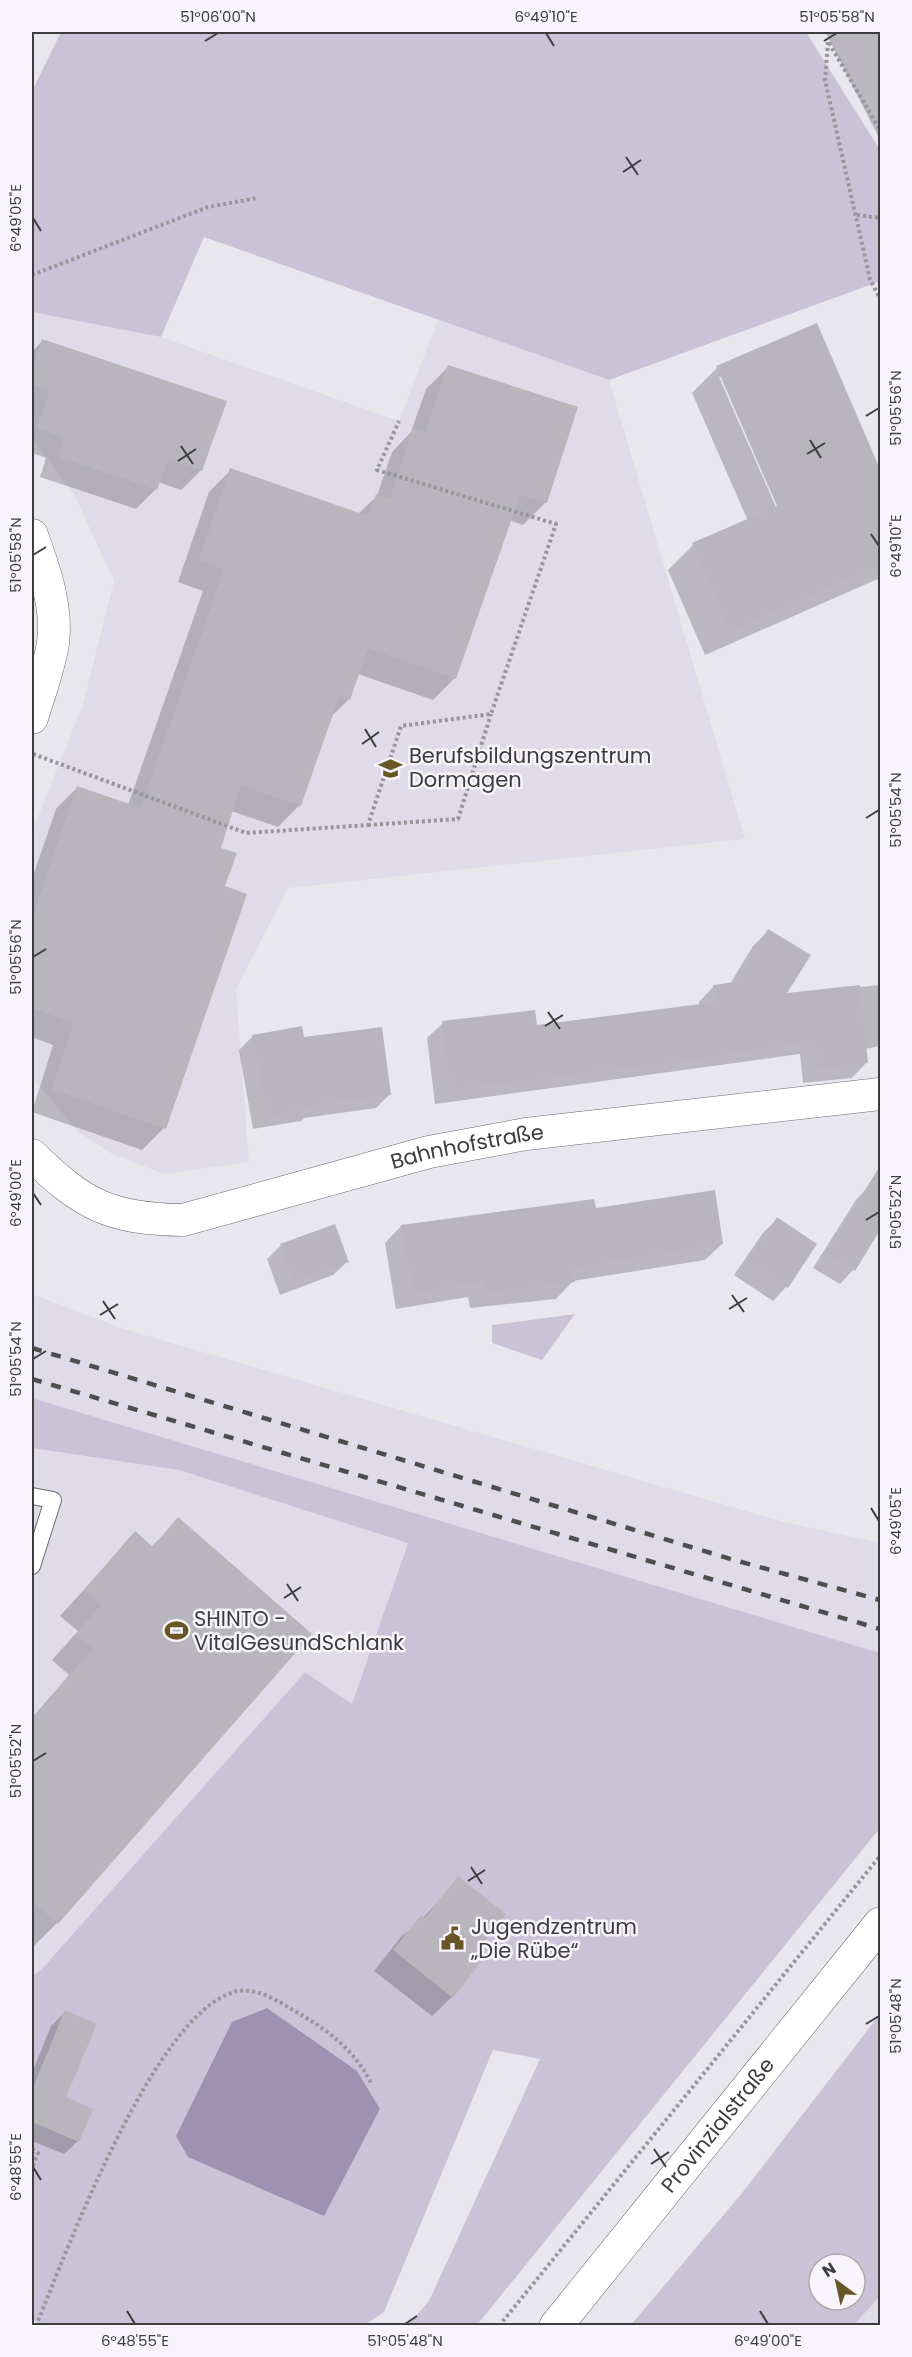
<svg xmlns="http://www.w3.org/2000/svg" width="912" height="2357" viewBox="0 0 912 2357" font-family="Poppins,sans-serif">
<style>
.built{fill:#dfdbe9}
.green{fill:#cac3d8;fill-rule:evenodd}
.water{fill:#9d92b1}
.shadow{fill:#0003;fill-rule:evenodd}
.building{fill:#b8b6bc}
.lines{fill:none;stroke-linecap:round;stroke-linejoin:round}
.lane-casing{stroke:#6c6a70;stroke-width:18}
.street-casing{stroke:#6c6a70;stroke-width:33}
.secondary-casing{stroke:#6c6a70;stroke-width:34}
.path{stroke:#98969b;stroke-width:4;stroke-dasharray:3 3;stroke-linecap:butt}
.lane{stroke:#fff;stroke-width:16}
.street{stroke:#fff;stroke-width:32}
.secondary{stroke:#fff;stroke-width:33}
.rail{stroke:#4e4d50;stroke-width:4.5;stroke-dasharray:10 10;stroke-linecap:butt}
.ticks{fill:none;stroke:#3d3c3e;stroke-width:2}
.labels{text-anchor:middle;stroke-width:5;stroke-linejoin:round;paint-order:stroke}
.poi-label{font-size:21px;fill:#3d3c3e;stroke:#f7f4fb;text-anchor:start}
.street-label{font-size:21px;fill:#3d3c3e;stroke:#f7f4fb}
.neatline{fill:none;stroke:#3d3c3e;stroke-width:2}
.ticks-label{font-size:15px;text-anchor:middle;fill:#3d3c3e}
</style>
<rect width="100%" height="100%" fill="#e9e7ee"/>
<path class="built" d="M32,312L161,337L399,421L438,320L609,380L745,839L288,888L236,989L249,1162L164,1174L112,1154L78,1132L32,1077V832L83,704L114,581L74,494L32,439Z
M32,1294L124,1329L784,1522L880,1543V1653L32,1398Z
M32,1448L179,1470L408,1542L352,1704L305,1672L41,1970L32,1976Z
M880,2296V2325H854Z"/>
<path class="green" d="M61,32H806L880,150V286L878,282L609,380L204,237L161,337L32,312V91Z
M575,1314L542,1360L492,1343V1325Z
M32,1398L880,1653V1828L477,2325H408L429,2301L540,2059L493,2050L384,2312L365,2325L44,2326L32,2320V1976L41,1970L305,1672L352,1704L408,1543L179,1470L32,1448Z
M880,2014V2296L854,2325H631L742,2193ZM819,2264H855V2300H819Z"/>
<path class="water" d="M267,2008L357,2071L380,2109L324,2216L188,2157L176,2136L232,2022Z"/>
<path class="shadow" d="M825,32H880V140Z
M43,340L201,470L181,490L158,482L156,489L136,509L40,477L46,458L32,453V352Z
M448,367L576,408L545,503L523,525L509,520L455,678L433,700L358,674L349,699L330,718L300,805L278,827L231,811L219,848L223,887L164,1128L142,1150L32,1112L53,1045L32,1037V879L56,809L78,787L128,805L203,591L178,582L209,492L231,470L358,514L377,496L392,452L411,432L426,389Z
M717,368L877,466L880,465V578L705,655L668,570L693,545L748,521L692,393ZM719,377H723L781,513L779,514Z
M768,931L784,995L880,985V1046L865,1049L867,1062L852,1078L803,1083L800,1054L435,1104L427,1038L443,1023L536,1027L699,1005V1002L714,986L730,984L753,946Z
M253,1036L302,1039L390,1094L376,1108L304,1118L301,1121L253,1129L239,1050Z
M869,1186L880,1193V1227L853,1270L840,1284L813,1268L856,1200Z
M777,1219L815,1245L786,1287L773,1301L734,1275L763,1233Z
M401,1226L722,1244L705,1260L573,1281L556,1299L470,1308L468,1297L396,1309L385,1243Z
M281,1245L347,1262L333,1275L280,1295L267,1259Z
M179,1520L57,1923L32,1948V1718L69,1675L52,1660L78,1631L60,1616L135,1533L151,1547Z
M459,1878L471,1957L452,1997L432,2016L374,1971L401,1937L423,1918Z
M65,2012L64,2098L78,2141L64,2154L32,2141V2073L51,2026Z"/>
<path class="building" d="M817,323L880,469V565L730,631L692,543L777,506L716,366Z
M42,339L227,401L202,471L168,459L157,490L59,457L65,438L37,428L50,390L32,384V371Z
M448,365L578,407L547,503L520,495L456,679L368,648L350,700L339,697L301,806L241,785L221,848L237,853L225,886L247,894L166,1129L51,1089L74,1023L32,1008V918L77,786L141,808L224,569L199,560L230,468L368,516L376,494L390,499L413,429L425,432Z
M768,929L811,955L787,993L860,985L868,1063L818,1069L815,1040L700,1059L450,1090L442,1021L535,1010L537,1025L716,1002L713,985L736,982Z
M302,1026L304,1037L382,1027L391,1095L316,1105V1108L267,1116L252,1035Z
M880,1166V1230L855,1271L826,1253Z
M715,1190L723,1244L572,1268L575,1282L486,1292L484,1281L413,1293L401,1225L594,1199L596,1208Z
M777,1217L817,1244L788,1288L747,1261Z
M335,1224L349,1262L294,1282L280,1244Z
M178,1517L312,1634L58,1924L32,1901V1718L93,1649L76,1634L101,1605L84,1590L135,1531L153,1547Z
M458,1876L506,1914L473,1956L481,1962L453,1998L393,1950L421,1915L425,1918Z
M65,2010L97,2024L66,2097L93,2109L79,2142L32,2122V2090Z"/>
<g class="lines">
<defs>
<path id="lane" d="M32,1496L53,1500L32,1566"/>
<g id="street">
<path d="M32,535C44,569 58,607 53,643C49,669 39,694 32,718"/>
<path id="s1" d="M32,1155C83,1205 110,1219 183,1220L429,1152L526,1134L880,1094"/>
</g>
<g id="secondary">
<path id="s2" d="M556,2326L880,1924"/>
</g>
</defs>
<use href="#lane" class="lane-casing"/>
<use href="#street" class="street-casing"/>
<use href="#secondary" class="secondary-casing"/>
<path class="path" d="M828,42L825,80L870,279L880,299
M829,43L880,130
M857,215L880,218
M32,275L208,207L257,198
M33,754L246,833L368,825L401,726L491,714L556,524L377,470L399,421
M368,825L458,819L491,714
M32,2149L38,2153L32,2167
M36,2326C67,2250 154,2015 234,1992C255,1986 276,2000 293,2010C325,2028 354,2049 371,2083
M499,2326L880,1856"/>
<use href="#lane" class="lane"/>
<use href="#street" class="street"/>
<use href="#secondary" class="secondary"/>
<path class="rail" d="M32,1348L734,1560L880,1600
M32,1379L880,1629"/>
</g>
<path class="ticks" d="M546,33L554,46M205,41L218,33M824,41L837,33M626,157L638,175M623,172L641,160M33,218L41,231M866,416L879,408M810,440L821,458M181,446L193,464M807,454L825,443M178,461L196,449M871,534L879,546M33,555L46,547M365,729L376,747M362,744L379,732M866,818L879,810M33,957L46,949M548,1012L560,1029M545,1026L563,1015M33,1193L41,1205M866,1220L879,1212M732,1295L744,1312M103,1301L115,1319M729,1309L747,1298M100,1315L118,1304M33,1359L46,1351M871,1508L879,1521M287,1584L298,1601M284,1598L301,1587M33,1761L46,1753M471,1867L482,1884M468,1881L485,1870M866,2024L879,2016M654,2149L666,2167M651,2164L669,2152M33,2167L41,2180M127,2311L135,2324M760,2311L768,2324M405,2324L417,2316"/>
<defs>
<symbol id="school-bare" viewBox="-9 -9 18 18"><path d="M0-5L7-2L0 1L-7-2ZM-4 1L0 2.5L4 1V4Q0 6-4 4Z" fill="#685725" stroke="#f7f4fb" stroke-width="2.5" paint-order="stroke"/></symbol>
<symbol id="stadium-bare" viewBox="-9 -9 18 18"><path d="M0-5a6.5 5 0 1 0 0 10a6.5 5 0 1 0 0-10ZM-3.5-1.8h7v3.6h-7Z" fill="#685725" stroke="#f7f4fb" stroke-width="2.5" paint-order="stroke"/></symbol>
<symbol id="civic-bare" viewBox="-9 -9 18 18"><path d="M-.6-6.5H3V-4.5H.6V-3L4-1V1h2V6H-6V1h2V-1L-.6-3ZM-1.2 2.5V6h2.4V2.5Z" fill="#685725" stroke="#f7f4fb" stroke-width="2.5" paint-order="stroke"/></symbol>
</defs>
<g fill-rule="evenodd">
<use href="#school-bare" x="374" y="752" width="33" height="33"/>
<use href="#stadium-bare" x="160" y="1614" width="33" height="33"/>
<use href="#civic-bare" x="436" y="1922" width="33" height="33"/>
</g>
<g class="labels">
<g class="poi-label">
<text x="409" y="763">Berufsbildungszentrum<tspan x="409" dy="24">Dormagen</tspan></text>
<text x="194" y="1626">SHINTO -<tspan x="194" dy="24">VitalGesundSchlank</tspan></text>
<text x="471" y="1934">Jugendzentrum<tspan x="471" dy="24">„Die Rübe“</tspan></text>
</g>
<g class="street-label">
<text dy="7" stroke="none"><textPath href="#s1" startOffset="464">Bahnhofstraße</textPath></text>
<text dy="7" stroke="none"><textPath href="#s2" startOffset="258">Provinzialstraße</textPath></text>
</g>
</g>
<rect width="912" height="2357" fill="none" stroke="#f7f4fb" stroke-width="66"/>
<g transform="translate(837 2282) rotate(327)"><circle r="28" fill="#f7f4fb" stroke="#adaaaf" stroke-width="1.5"/>
<path d="M0-4.5L10 22L0 15L-10 22Z" fill="#685725"/>
<text y="-9" font-size="16" font-weight="bold" text-anchor="middle" fill="#3d3c3e">N</text>
</g>
<rect x="33" y="33" width="846" height="2291" class="neatline"/>
<g class="ticks-label">
<text x="218" y="22">51°06'00"N</text>
<text x="546" y="22">6°49'10"E</text>
<text x="837" y="22">51°05'58"N</text>
<text transform="translate(16 218) rotate(-90)" y="5">6°49'05"E</text>
<text transform="translate(896 408) rotate(-90)" y="5">51°05'56"N</text>
<text transform="translate(896 546) rotate(-90)" y="5">6°49'10"E</text>
<text transform="translate(16 555) rotate(-90)" y="5">51°05'58"N</text>
<text transform="translate(896 810) rotate(-90)" y="5">51°05'54"N</text>
<text transform="translate(16 957) rotate(-90)" y="5">51°05'56"N</text>
<text transform="translate(16 1193) rotate(-90)" y="5">6°49'00"E</text>
<text transform="translate(896 1212) rotate(-90)" y="5">51°05'52"N</text>
<text transform="translate(16 1359) rotate(-90)" y="5">51°05'54"N</text>
<text transform="translate(896 1521) rotate(-90)" y="5">6°49'05"E</text>
<text transform="translate(16 1761) rotate(-90)" y="5">51°05'52"N</text>
<text transform="translate(896 2016) rotate(-90)" y="5">51°05'48"N</text>
<text transform="translate(16 2167) rotate(-90)" y="5">6°48'55"E</text>
<text x="135" y="2346">6°48'55"E</text>
<text x="405" y="2346">51°05'48"N</text>
<text x="768" y="2346">6°49'00"E</text>
</g>
</svg>
